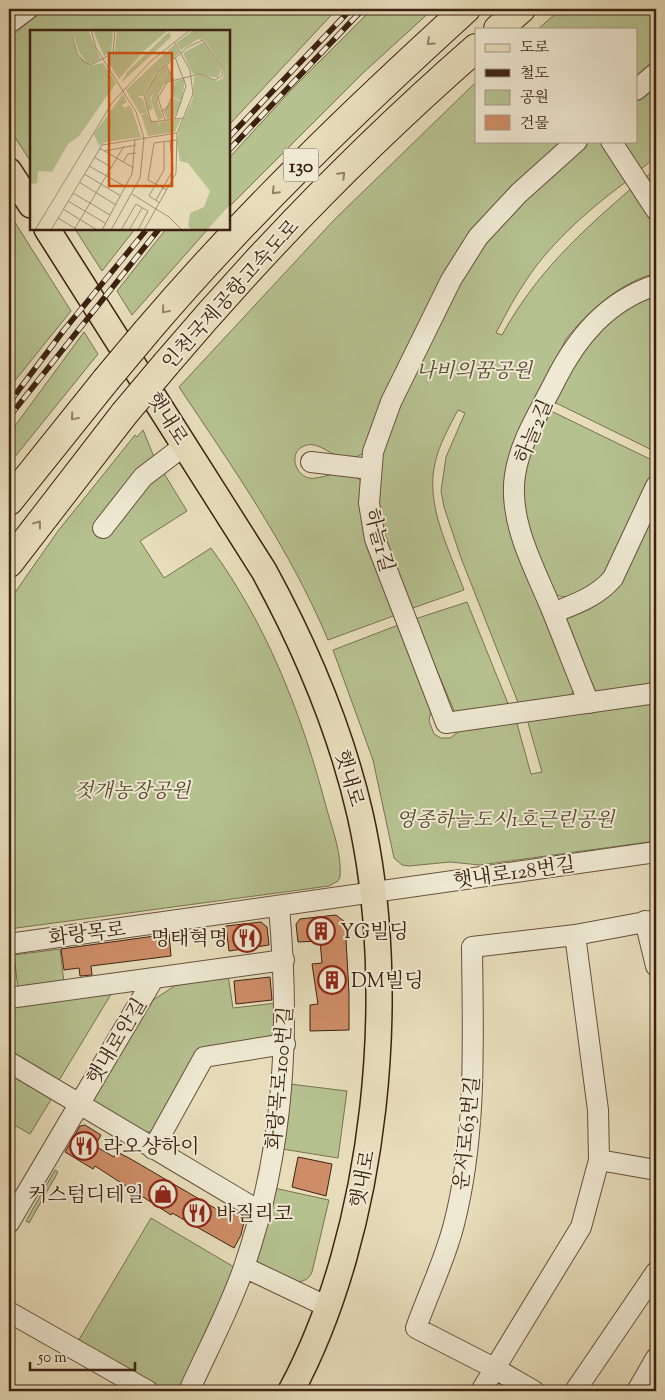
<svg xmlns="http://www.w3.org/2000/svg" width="665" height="1400" viewBox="0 0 665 1400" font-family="'Sorts Mill Goudy','Noto Serif KR',serif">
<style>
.green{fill:#b6c190;stroke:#797250}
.building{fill:#ce8d67;stroke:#3c2211}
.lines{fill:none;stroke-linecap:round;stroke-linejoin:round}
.minor-casing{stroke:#67513c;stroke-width:22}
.major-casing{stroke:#3c2211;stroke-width:28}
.highway-casing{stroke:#3c2211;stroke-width:30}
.minor{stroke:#efe9d3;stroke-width:20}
.major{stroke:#e7ddbb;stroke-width:25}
.highway{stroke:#e7ddbb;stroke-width:28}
.rail-casing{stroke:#3c2211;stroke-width:5.5}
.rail{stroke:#efe9d3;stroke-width:4;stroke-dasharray:11;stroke-linecap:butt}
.highway-bridge-casing{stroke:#3c2211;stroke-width:30;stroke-linecap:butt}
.highway-bridge{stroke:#e7ddbb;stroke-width:28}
.oneway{stroke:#928066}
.labels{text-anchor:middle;stroke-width:4;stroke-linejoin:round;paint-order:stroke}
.shield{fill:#efe9d3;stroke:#725e4b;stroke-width:1}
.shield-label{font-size:19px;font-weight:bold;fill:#3c2211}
.street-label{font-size:20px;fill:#3c2211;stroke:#efe9d3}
.park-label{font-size:20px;font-style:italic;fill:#5a4a31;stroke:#efe9d3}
.poi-label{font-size:20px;fill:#3c2211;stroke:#efe9d3;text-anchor:start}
.inset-road{fill:none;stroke:#a39277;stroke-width:1}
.view{fill:#ce510d;fill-opacity:0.15;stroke:#ce510d;stroke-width:2.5}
.inset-edge{fill:none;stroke:#3c2211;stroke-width:2.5}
</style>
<rect width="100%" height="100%" fill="#e7ddbb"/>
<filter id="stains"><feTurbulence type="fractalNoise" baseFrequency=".004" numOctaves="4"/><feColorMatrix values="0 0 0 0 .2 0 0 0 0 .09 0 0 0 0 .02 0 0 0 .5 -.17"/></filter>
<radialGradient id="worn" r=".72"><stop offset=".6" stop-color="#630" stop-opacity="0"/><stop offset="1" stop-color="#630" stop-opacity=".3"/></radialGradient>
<path class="green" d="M45,9H337L229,125V31H31V162L9,128V38Z
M372,9H433L363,73L229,207V158L292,89Z
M561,9H656V59L636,77V29H538Z
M476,82V141H564L500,200L362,454C337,469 323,438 304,446C286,453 297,482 316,478C330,476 347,467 360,480L396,615L328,640C290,549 233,468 179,387L334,220Z
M656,83V157L641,169L622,141H636V101Z
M588,141H605L630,179C595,204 551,242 527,279C515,296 506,314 496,333L502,335C536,273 580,233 633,187L656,226V273C621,282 588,311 566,339L518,439L506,482L574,689L570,698L519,705L461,558L444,507L441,491L446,457L465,413L458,410C449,427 439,445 435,463C425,506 450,551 464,590L410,609L395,573L378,514L379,456L397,410L457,288L497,226Z
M656,168V192L645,178Z
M9,213L71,311L9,388Z
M75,229H135L102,271Z
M166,229H208L132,315L117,291Z
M656,291V452L554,402L577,356L606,322Z
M84,332L98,354L9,464V434Z
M549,410L656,462V467L605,574C594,587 564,608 552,590C539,556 520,520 522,483C523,458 539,432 549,410Z
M143,430L154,457L187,511L140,541L164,578L211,548C268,626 303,718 327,810C333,831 342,855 340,877L338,881L329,886L9,929V601L58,531L135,435L137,437Z
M656,503V687L601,693L594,690L566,620L568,615L592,605Z
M467,602L509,706L455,713L415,619Z
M401,624L431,709L429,721L434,734L441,738H450L464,728L516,720L531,774L542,772L527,719L656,699V841L480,865L450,862L409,866L402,865L394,858L373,760L333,650Z
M60,949L64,983L18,989L14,955Z
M228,975L233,1008L277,1003L276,1030L268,1039L206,1048L154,1131L143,1133L94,1102L93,1097L153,1000L179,983Z
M113,991L58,1082L9,1054V1006Z
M9,1072L52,1098L30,1134L9,1122Z
M290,1084L347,1091L338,1158L282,1149Z
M55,1170L58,1172L29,1223L26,1221Z
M274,1188L329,1200L312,1272C309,1279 305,1281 297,1282L258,1263L256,1259Z
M151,1218L234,1267L183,1389L166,1391L77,1343Z"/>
<path class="building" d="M336,915L345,922L349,993V1030L310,1031V1005L318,1004L312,964L322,963L320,941L298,942L296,924L300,919Z
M261,922L267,927L269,945L229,951L226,926Z
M169,934L171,956L91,966L92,975L80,976L79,968L64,970L61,949Z
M270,977L272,1000L236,1004L234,981Z
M85,1125L101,1135L95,1146L114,1157L117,1152L129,1158L230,1217L234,1211L245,1217L241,1235L234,1248L172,1213L171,1215L95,1166L93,1169L65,1152L80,1126Z
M298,1157L332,1164L326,1196L292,1187Z"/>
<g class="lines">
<defs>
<path id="minor" d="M9,23L28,9
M636,90L656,73
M577,141L519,193L478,237L451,280L391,402L373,452L369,503L375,539L446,723L656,693
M611,141L656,210
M311,462L370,469
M103,528L143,477L185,445
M553,613C575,604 597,597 613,578L656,486
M589,703C576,672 564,640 551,608C534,567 508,521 515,475C520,441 540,411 555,381C577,337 607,301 656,285
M645,921L656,966
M9,944L656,852
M9,998L284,960
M9,1062L259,1211
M153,1149L204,1057L285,1044
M599,1160L656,1170
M9,1223L154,978
M244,1267L328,1307
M9,1312L148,1391
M189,1391C207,1351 230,1308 244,1267C285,1148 290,1030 279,907
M481,1391L581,1227L599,1160L598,1110L575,935
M534,1391L494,1368L416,1328C428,1294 445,1260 454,1224C477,1134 473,1040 472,947L575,935L656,920
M575,1391L656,1272
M637,1391L656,1358"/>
<path id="major" d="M9,171L31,205
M47,229L264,571C306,648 340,727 360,814C400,990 377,1231 291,1391"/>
<path id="highway" d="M498,29L521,9
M147,331C245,216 354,111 466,9
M166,364C261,252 365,145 476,48
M9,501L106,380
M9,563L124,414"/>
</defs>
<use href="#minor" class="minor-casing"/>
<use href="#major" class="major-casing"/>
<use href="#highway" class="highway-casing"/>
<use href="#minor" class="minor"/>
<use href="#major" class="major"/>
<use href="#highway" class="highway"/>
<defs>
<path id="rail" d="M229,137L351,9
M229,150L363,9
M9,403L64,330L147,229
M9,417L159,229"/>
</defs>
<use href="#rail" class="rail-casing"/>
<use href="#rail" class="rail"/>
<defs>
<path id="highway-bridge" d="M106,380L147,331
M124,414L166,364"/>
</defs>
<use href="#highway-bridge" class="highway-bridge-casing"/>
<use href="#highway-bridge" class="highway-bridge"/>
</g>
<defs><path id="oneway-chevron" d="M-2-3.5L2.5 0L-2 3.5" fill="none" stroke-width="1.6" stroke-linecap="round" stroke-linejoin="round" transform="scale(1.25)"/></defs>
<g class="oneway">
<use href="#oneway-chevron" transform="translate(430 42) rotate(138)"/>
<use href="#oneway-chevron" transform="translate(342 175) rotate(-45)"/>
<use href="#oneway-chevron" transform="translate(275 191) rotate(134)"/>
<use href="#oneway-chevron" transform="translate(165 310) rotate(130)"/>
<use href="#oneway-chevron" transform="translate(74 417) rotate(130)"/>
<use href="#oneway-chevron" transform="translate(38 524) rotate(-53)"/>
</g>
<defs>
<symbol id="building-ring" viewBox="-11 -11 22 22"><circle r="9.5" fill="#efe9d3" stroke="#8f2418" stroke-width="1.5"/><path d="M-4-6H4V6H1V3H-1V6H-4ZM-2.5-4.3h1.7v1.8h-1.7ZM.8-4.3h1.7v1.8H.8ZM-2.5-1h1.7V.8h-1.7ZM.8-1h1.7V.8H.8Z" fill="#8f2418"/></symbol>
<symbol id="restaurant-ring" viewBox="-11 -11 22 22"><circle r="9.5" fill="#efe9d3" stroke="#8f2418" stroke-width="1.5"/><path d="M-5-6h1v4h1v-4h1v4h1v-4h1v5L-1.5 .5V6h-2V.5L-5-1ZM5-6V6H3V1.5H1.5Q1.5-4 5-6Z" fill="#8f2418"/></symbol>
<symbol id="shop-ring" viewBox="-11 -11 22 22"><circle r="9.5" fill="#efe9d3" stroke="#8f2418" stroke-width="1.5"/><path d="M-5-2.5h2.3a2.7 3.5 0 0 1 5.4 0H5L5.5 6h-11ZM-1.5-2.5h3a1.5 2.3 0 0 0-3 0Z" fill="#8f2418"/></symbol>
</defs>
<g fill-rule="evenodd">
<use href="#building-ring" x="305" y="915" width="32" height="32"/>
<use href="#restaurant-ring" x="231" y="922" width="32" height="32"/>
<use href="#building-ring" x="316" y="964" width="32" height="32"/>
<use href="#restaurant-ring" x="68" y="1130" width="32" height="32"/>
<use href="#shop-ring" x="147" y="1178" width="32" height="32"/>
<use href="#restaurant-ring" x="181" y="1197" width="32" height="32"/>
</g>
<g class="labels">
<rect class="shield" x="283.5" y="148.5" width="35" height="33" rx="4"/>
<g class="shield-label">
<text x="301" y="172">130</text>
</g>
<g class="street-label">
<text transform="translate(230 294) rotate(-48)" y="7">인천국제공항고속도로</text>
<text transform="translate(168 418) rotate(58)" y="7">햇내로</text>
<text transform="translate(533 431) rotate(-67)" y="7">하늘2길</text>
<text transform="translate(380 540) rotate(75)" y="7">하늘1길</text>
<text transform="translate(350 778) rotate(74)" y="7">햇내로</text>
<text transform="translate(514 872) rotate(-8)" y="7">햇내로128번길</text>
<text transform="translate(87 933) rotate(-7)" y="7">화랑목로</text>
<text transform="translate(116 1041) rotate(-59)" y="7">햇내로안길</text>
<text transform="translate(279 1078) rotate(-85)" y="7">화랑목로100번길</text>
<text transform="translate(466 1133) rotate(-84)" y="7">운서로63번길</text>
<text transform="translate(362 1179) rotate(-79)" y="7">햇내로</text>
</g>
<g class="park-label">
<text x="474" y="377">나비의꿈공원</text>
<text x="132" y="797">젓개농장공원</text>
<text x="505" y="826">영종하늘도시1호근린공원</text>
</g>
<g class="poi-label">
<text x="340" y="938">YG빌딩</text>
<text x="228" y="945" text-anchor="end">명태혁명</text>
<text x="351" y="987">DM빌딩</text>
<text x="103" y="1153">라오샹하이</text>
<text x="144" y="1201" text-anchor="end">커스텀디테일</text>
<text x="216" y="1220">바질리코</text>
</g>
</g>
<g transform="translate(30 30)">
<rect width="200" height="200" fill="#e7ddbb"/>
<path d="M0,0H40L47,24L60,36L73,33L86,53L49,106L38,114L22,142L8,141L7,153L0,154ZM42,0H58L70,29L62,34L57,33L49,22ZM63,0L83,1L81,22L74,26ZM138,0L113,22L89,49L77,30L85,21L87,1ZM164,0H200V175L177,200H161L158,195L160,183L174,177L180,161L158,133L150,131L147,113L149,99L163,68L164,47L170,45L187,51L193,48L194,40L175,10L168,9L151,20L146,13ZM139,2L141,7L91,53L97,42ZM174,12L192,39L188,48L163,44L153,23ZM145,14L149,23L125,44L113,66H107L113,69L117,82L110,84L96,60ZM135,36L139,40L128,51L139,41L143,49L133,55L128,65V74L133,88L128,90L121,71L123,63L120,69L123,79L118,81L115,67L122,50ZM155,49L152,71L143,67L145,51ZM93,64L97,72L92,75L95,78L99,75L102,79L111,107L76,112L69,116L64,104ZM143,68L152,72L144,88L137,89L133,81ZM117,82L120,90L128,92L130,97L129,92L151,89L145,102L118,106L111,85Z" fill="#b6c190"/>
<path class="inset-road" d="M41,0L47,23L54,32L61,35L83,23L85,0M61,0L66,18L106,82L114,108L110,148L81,200M131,81L137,78L144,61L143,48L136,35M145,89L156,56L145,27M135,90L128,68L137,52L170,44L185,50L192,46L193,39L173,10L158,17L128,42L114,66L121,92L153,88M69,118L104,138M75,121L106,115M64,127L81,137M93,132L98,124L106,123M59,136L96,157M54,144L91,166M49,152L86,175M137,160L118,150L124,113L146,110M43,163L80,185M102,164L139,187L152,200M126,170L143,140L140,111M38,171L75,193M130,173L119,166L134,140V112M33,179L67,200M28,188L48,200M5,200L82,73L121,31L160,0M21,200L72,115L147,103M44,200L94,116M72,200L102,144L105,109M91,200L106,174L118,181L108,200M99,200L112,178M114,200L146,143L147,103L163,64L160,40L145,13"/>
<path class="view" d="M79,23H142V156H79Z"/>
<rect width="200" height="200" class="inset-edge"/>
</g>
<rect width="665" height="1400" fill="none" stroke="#e7ddbb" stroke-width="30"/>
<rect x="10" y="10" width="645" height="1380" fill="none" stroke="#3c2211" stroke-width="2.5"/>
<rect x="15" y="15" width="635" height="1370" fill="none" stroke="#3c2211"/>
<rect x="475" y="28" width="162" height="115" fill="#efe9d3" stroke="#a79985"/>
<rect x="485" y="44" width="25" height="8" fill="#e7ddbb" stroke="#a79985"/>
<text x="520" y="52" font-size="15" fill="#3c2211">도로</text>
<rect x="485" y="69" width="25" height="8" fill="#3c2211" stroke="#a79985"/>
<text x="520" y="78" font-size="15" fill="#3c2211">철도</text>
<rect x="485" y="90" width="25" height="15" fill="#b6c190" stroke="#a79985"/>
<text x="520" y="102" font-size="15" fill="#3c2211">공원</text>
<rect x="485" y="115" width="25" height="15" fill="#ce8d67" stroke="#a79985"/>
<text x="520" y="128" font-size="15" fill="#3c2211">건물</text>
<path d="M30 1362v8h105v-8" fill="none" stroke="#3c2211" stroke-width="2.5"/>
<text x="38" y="1362" font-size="15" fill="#3c2211" stroke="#efe9d3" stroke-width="4" paint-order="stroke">50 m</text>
<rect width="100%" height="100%" filter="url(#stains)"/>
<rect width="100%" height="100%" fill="url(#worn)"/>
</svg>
